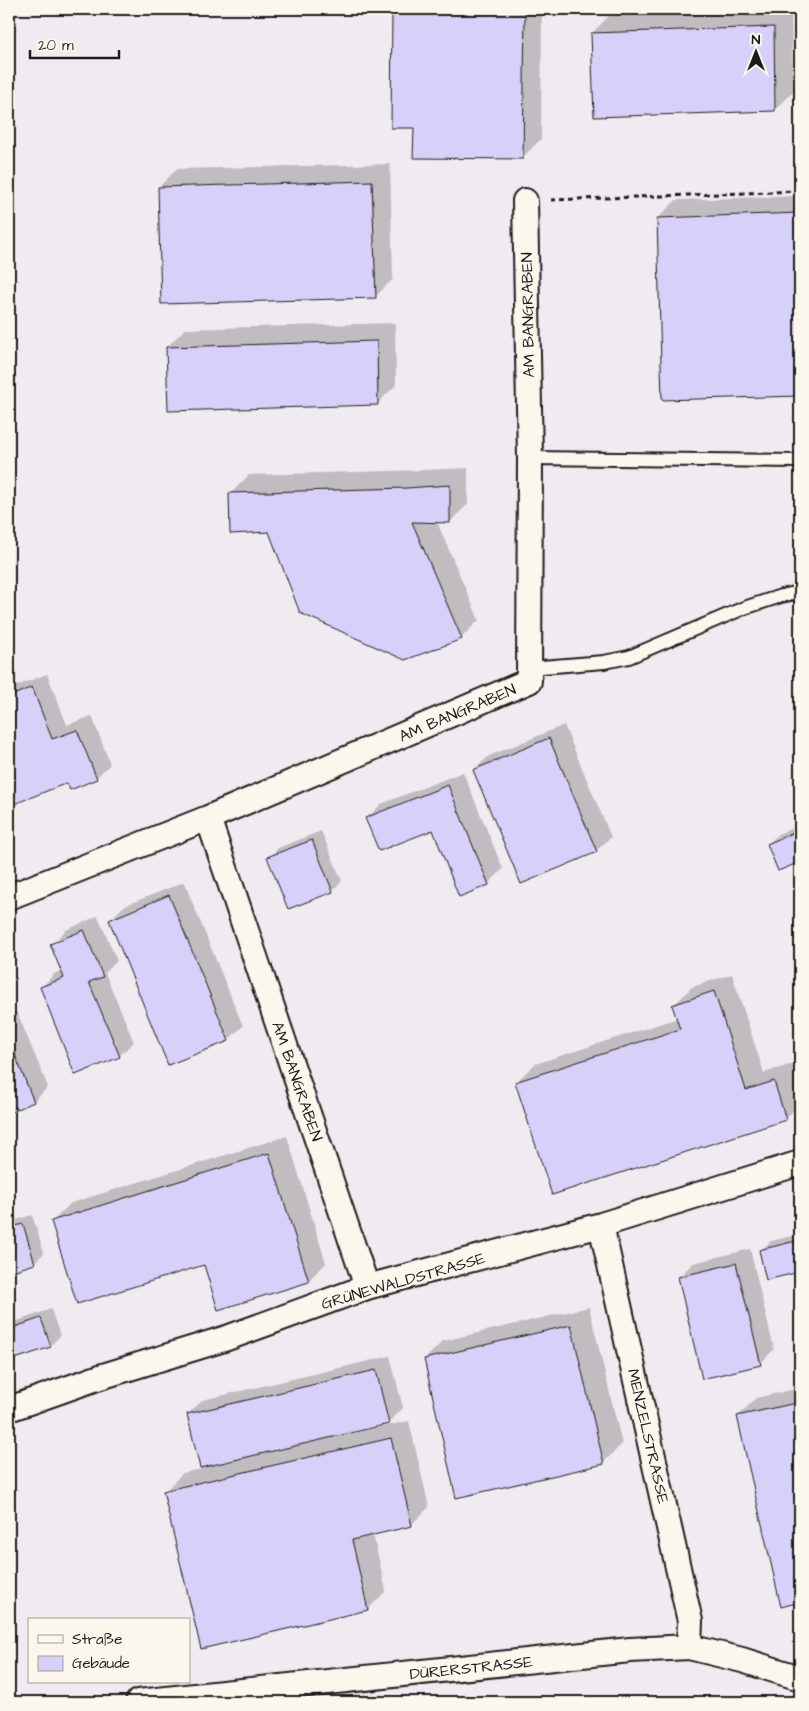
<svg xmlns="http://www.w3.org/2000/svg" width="809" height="1711" viewBox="0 0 809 1711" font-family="'Architects Daughter',sans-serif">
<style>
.shadow{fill:#0003}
.building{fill:#d7d0f9;stroke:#1c1c1c}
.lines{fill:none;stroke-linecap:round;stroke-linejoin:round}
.service-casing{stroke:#1c1c1c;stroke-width:16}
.minor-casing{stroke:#1c1c1c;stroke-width:28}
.path{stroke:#1c1c1c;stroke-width:3;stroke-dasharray:5 4;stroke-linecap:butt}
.service{stroke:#fbf7ec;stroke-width:12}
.minor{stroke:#fbf7ec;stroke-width:24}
.labels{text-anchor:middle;stroke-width:4.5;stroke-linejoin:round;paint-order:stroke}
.street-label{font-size:16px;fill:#1c1c1c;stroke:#fbf7ec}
</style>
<rect width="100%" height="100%" fill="#f0ebf0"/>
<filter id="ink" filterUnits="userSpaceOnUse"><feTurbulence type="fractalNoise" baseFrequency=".02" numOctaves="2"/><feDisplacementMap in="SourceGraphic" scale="10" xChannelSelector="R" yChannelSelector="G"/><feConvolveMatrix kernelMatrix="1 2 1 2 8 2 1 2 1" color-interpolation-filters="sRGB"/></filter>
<g filter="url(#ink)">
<path class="shadow" d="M393,9H542L541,139L523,157L415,127H392Z
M791,10L793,92L775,110L592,33L610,15Z
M390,164L393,279L375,297L159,187L177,169Z
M800,196V394L663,398L658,218L676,200Z
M395,323L396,385L378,403L167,347L185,329Z
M468,468V504L450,522H437L479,620L461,638L270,531L231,493L249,475L425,470Z
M47,674L67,725L92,716L110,764L96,778L68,782L9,805V689Z
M564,725L611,837L596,851L474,770L489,756Z
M463,772L503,869L488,884L460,895L434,829L367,818L381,804Z
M800,825V861L779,869L768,844L778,834Z
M321,831L342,881L332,891L269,858L278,848Z
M184,882L243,1026L228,1040L110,920L124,906Z
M98,916L117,961L105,973L134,1042L119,1056L41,988L55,973L62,971L52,944L66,930Z
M732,974L764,1073L792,1064L800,1091V1104L785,1119L516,1082L535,1064L678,1018L674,1005L692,987Z
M17,1012L48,1087L34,1101L9,1111V1016Z
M287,1136L326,1263L308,1281L205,1264L53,1221L71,1203Z
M32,1215L44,1253L34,1263L9,1271V1222Z
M800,1234V1271L767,1278L761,1250L771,1241Z
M750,1249L774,1349L760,1364L679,1277L693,1263Z
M589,1307L622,1444L604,1462L425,1359L443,1341Z
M51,1309L60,1336L50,1346L9,1360V1324Z
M390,1356L403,1408L388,1423L354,1431V1433L409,1421L429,1507L411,1525L373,1534L386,1591L368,1609L165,1491L183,1473L201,1469L188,1414L203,1400Z
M800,1388V1601L782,1605L738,1416L756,1398Z"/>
<path class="building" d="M392,9H525L523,159L413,158L414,128H391Z
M774,27L775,111L594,117L591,33Z
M372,181L376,298L161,304L158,187Z
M800,213V396L662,400L657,218Z
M377,341L378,405L168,411L166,347Z
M450,485V523L412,522L462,639L405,660L300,613L269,532L230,534L229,493L406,488Z
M32,687L52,739L77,730L97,779L70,790L67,783L9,806V697Z
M549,738L597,852L521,884L473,770Z
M448,785L489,885L459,897L433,830L379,851L365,818Z
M800,830V862L778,871L767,844Z
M312,840L333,892L288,909L267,857Z
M169,895L229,1041L168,1065L109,920Z
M84,930L103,977L89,982L120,1057L75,1075L40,987L64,978L50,944Z
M714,991L746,1090L774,1081L786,1120L552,1195L515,1082L680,1029L672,1005Z
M9,1040L34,1102L9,1113Z
M269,1153L309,1282L218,1310L204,1265L77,1304L51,1221Z
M23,1224L35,1264L9,1272V1228Z
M800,1240V1272L766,1280L759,1250Z
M736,1263L761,1365L702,1379L678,1277Z
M41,1318L51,1347L9,1361V1329Z
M571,1325L604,1464L456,1498L424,1359Z
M376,1370L389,1424L200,1468L187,1414Z
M796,1403L800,1422V1602L781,1607L737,1416Z
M391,1438L412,1526L352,1540L368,1610L201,1649L163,1491Z"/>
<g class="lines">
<defs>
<path id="service" d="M530,458L800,461
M529,668L604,662L629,657L744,608L781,596L800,592"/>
<path id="minor" d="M208,818L529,681L530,458L525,201
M9,897L208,818L367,1287
M601,1225L690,1621L689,1647
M9,1409L100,1377L227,1338L367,1287L601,1225L800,1163
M138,1702L630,1650L689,1647L742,1660L800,1678"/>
</defs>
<use href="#service" class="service-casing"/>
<use href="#minor" class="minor-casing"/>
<path class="path" d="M551,200L800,191"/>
<use href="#service" class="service"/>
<use href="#minor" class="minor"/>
</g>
</g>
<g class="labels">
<g class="street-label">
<text transform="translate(527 315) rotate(-91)" y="6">AM BANGRABEN</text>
<text transform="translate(457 712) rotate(-23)" y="6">AM BANGRABEN</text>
<text transform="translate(298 1081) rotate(71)" y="6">AM BANGRABEN</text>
<text transform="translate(403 1280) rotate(-16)" y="6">GRÜNEWALDSTRASSE</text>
<text transform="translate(649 1436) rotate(77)" y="6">MENZELSTRASSE</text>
<text transform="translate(471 1667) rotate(-6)" y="6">DÜRERSTRASSE</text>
</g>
</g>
<rect width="809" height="1711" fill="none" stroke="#fbf7ec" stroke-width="30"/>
<rect x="15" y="15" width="779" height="1681" fill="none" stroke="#1c1c1c" stroke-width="2" filter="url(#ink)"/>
<rect x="28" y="1618" width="162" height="65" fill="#fbf7ec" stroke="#a29f99"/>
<rect x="38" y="1635" width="25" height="8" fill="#fbf7ec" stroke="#a29f99"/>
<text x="72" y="1644" font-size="15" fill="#1c1c1c">Straße</text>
<rect x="38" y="1656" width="25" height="15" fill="#d7d0f9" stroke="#a29f99"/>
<text x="72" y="1668" font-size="15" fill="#1c1c1c">Gebäude</text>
<g transform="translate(756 52)" stroke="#fbf7ec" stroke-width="4" paint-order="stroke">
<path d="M0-4L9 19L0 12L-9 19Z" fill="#1c1c1c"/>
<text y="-8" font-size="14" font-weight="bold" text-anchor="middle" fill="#1c1c1c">N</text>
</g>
<path d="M30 50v8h89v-8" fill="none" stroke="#1c1c1c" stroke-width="2.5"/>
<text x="38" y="50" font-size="15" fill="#1c1c1c" stroke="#fbf7ec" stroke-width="4" paint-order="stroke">20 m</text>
</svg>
